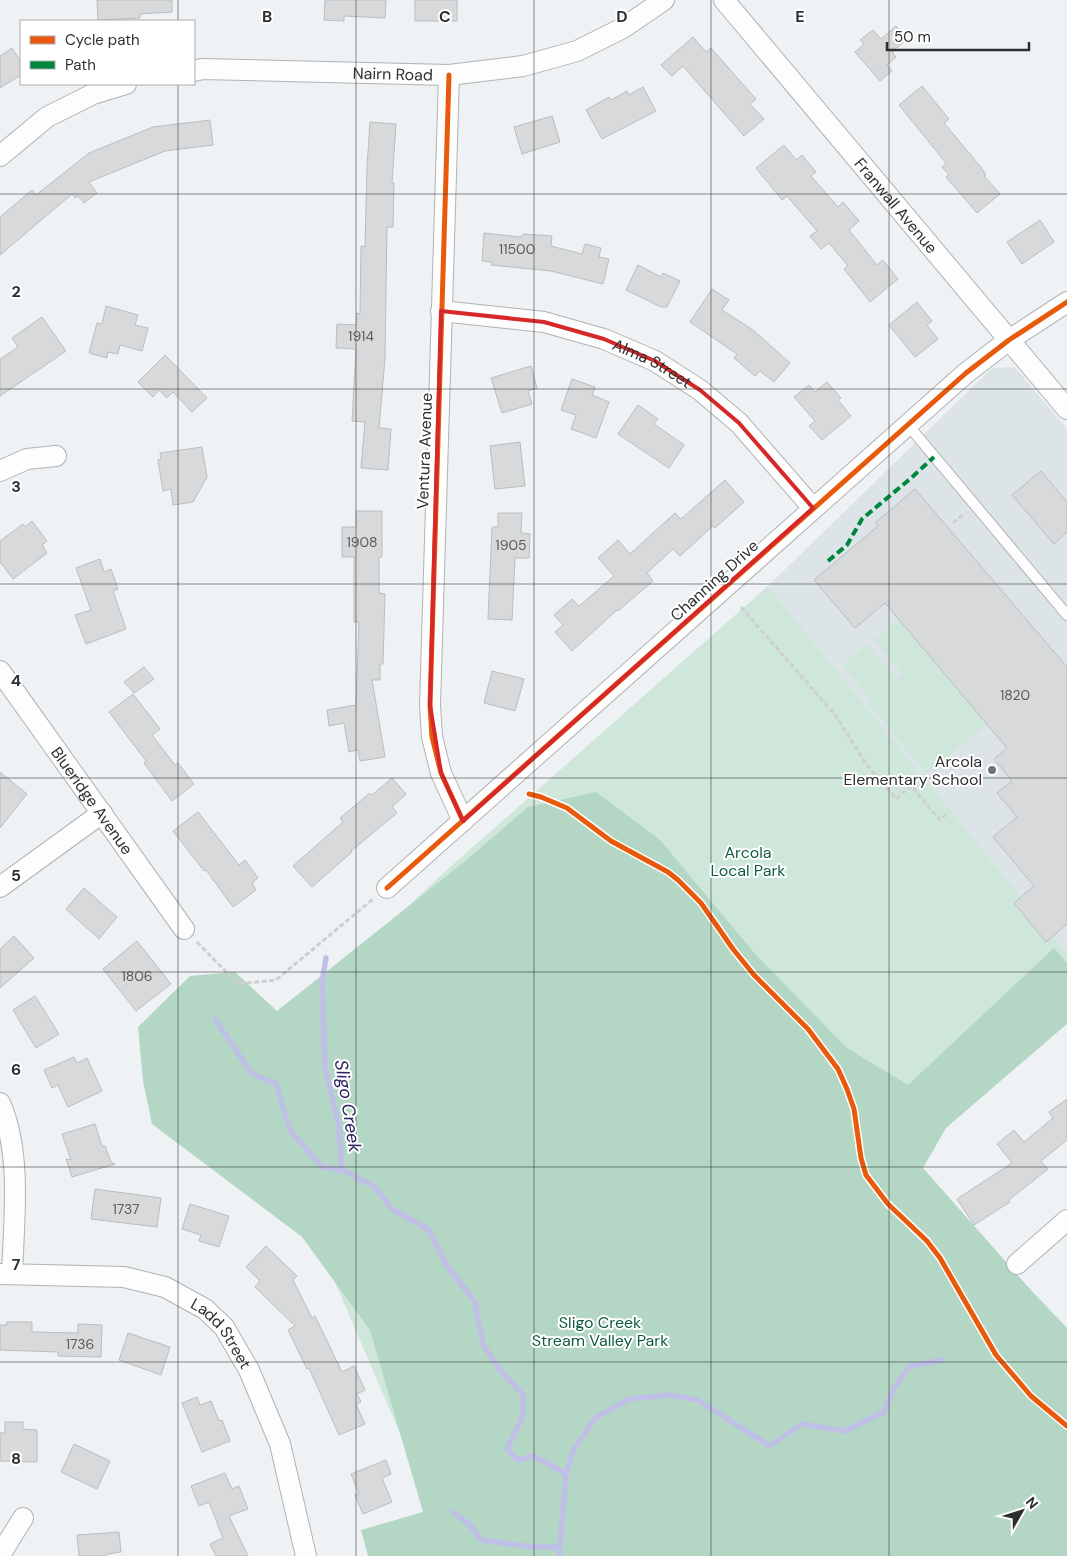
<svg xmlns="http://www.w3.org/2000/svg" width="1067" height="1556" viewBox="0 0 1067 1556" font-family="'DM Sans',sans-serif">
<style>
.built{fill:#dde4e8}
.green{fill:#cfe6db}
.forest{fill:#b3d6c5}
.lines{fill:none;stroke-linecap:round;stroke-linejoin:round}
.stream{stroke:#c0c0e7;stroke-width:5.5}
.building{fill:#d7d9da;stroke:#bbbdbe}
.service-casing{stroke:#b0b2b3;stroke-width:12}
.minor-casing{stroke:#b0b2b3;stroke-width:22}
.path{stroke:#cfcfcf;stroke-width:3;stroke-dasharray:5 2.5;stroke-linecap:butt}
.service{stroke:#fdfdfd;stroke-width:10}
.minor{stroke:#fdfdfd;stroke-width:20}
.quiet{stroke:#00873e;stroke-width:4;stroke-dasharray:8 4;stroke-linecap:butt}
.cycleway-casing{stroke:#fff;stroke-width:8}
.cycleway{stroke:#e8590c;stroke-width:5}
.marked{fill:none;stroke:#d62828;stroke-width:4;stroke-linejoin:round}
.grid{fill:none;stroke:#2d2f30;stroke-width:1;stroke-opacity:0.55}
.poi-dot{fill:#717375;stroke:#fff;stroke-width:2}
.labels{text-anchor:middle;stroke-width:4;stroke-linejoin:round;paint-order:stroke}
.number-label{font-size:14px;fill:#595b5c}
.street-label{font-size:16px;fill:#2d2f30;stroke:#fff}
.poi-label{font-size:16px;fill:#2d2f30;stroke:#fff;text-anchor:end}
.park-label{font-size:16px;fill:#105b3e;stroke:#fff}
.water-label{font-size:18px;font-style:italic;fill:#2b2161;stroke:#fff}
.grid-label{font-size:16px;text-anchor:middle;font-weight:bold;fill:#2d2f30;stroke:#fff;stroke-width:4;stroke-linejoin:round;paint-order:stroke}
</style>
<rect width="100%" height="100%" fill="#eff2f4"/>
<path class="built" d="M1015,367L1067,429V953L768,586L992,368Z"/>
<path class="green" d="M768,586L1067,953V994L893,1147L1067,1556L433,1510L312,1229L245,1060L439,877Z
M899,620L987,724L926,774L868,703L870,700L842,665L867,644L897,679L902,674L874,640Z"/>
<path class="forest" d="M596,792L660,840L756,955L847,1048L908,1085L1054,948L1067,963V1024L946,1128L923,1168L1030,1289L1067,1328V1556H368L361,1530L423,1512L370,1330L302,1237L152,1124L143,1081L138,1027L190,976L235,972L277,1011L464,862L528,807Z"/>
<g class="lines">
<path class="stream" d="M326,958L322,982L325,1067L339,1127L342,1170L375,1187L392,1209L429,1230L445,1263L475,1302L483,1345L501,1371L523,1395V1416L507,1449L518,1460L534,1456L566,1474L559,1556
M215,1019L252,1074L276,1084L290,1130L322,1167L342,1170
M566,1474L573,1451L595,1418L629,1399L669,1395L698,1400L770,1446L801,1424L845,1431L884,1412L894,1388L910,1366L942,1360
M453,1512L470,1525L481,1540L532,1547H560"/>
</g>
<path class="building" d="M97,0H172V12L140,14V18L98,20Z
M325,0H386L385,18L344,16V21L324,20Z
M415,0H457V21H415Z
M896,26L907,39L892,52L896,57L887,65L892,71L880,81L855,52L864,44L860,40L873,30L881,39Z
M693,37L706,52L711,48L756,99L750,104L764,119L744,136L683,66L672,76L661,65Z
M12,48L21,62V75L0,88V56Z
M922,86L949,119L944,123L980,166L986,175L984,176L1000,194L977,213L946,177L949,175L942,167L946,163L899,105Z
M643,87L656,111L602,139L586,110L609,97L611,100L627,91L629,95Z
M552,116L560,142L522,154L514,127Z
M210,120L213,145L165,151L89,182L97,193L84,203L78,196L75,198L72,194L0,255V217L32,190L36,195L89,153L153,127Z
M370,122L396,124L392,183H394L393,227H387L385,358L379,428L391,429L388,470L361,468L365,422L352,421L356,349L336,348L337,324L356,325L357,313L360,314L361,246L365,247L367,167Z
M784,145L796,160L802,155L816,172L811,176L838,207L843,202L859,221L849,230L877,265L883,260L898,279L870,302L844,269L848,266L829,243L821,249L810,236L817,231L787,196L782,200L756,168Z
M1040,220L1054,242L1022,264L1007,242Z
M484,233L521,237L523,234L552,236L551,246L582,254L585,244L601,248L599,257L609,259L603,284L551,271L491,265L492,262L482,261Z
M638,265L661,277L663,273L680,281L667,307H661L626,290Z
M712,289L729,300L722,310L753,330L790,363L774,382L760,371L755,376L734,358L737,354L690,322Z
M917,302L932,321L927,325L938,339L915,357L889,325Z
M106,306L138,315L135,325L148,328L142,351L120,345L118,354L108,352L107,358L89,353L97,323L102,324Z
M42,317L66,351L0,396V359L18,347L12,338Z
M165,355L207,398L192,412L173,392L167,398L159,390L153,397L138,382Z
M531,366L537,388L528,391L532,404L502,413L491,378Z
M572,379L595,387L592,395L609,402L596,438L571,429L576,415L561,410Z
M827,382L841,398L838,400L851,416L822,440L809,426L815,421L794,397L809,385L815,392Z
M638,405L658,419L654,424L684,445L669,468L618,434Z
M520,442L525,486L495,489L490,446Z
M202,447L207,477L193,502L173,505L171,489L163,491L158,460L161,459L160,453Z
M1041,471L1067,502V532L1054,544L1012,495Z
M725,480L744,502L715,528L713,526L680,556L673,549L647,573L653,581L618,611L617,610L572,651L555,632L563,625L554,615L572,599L579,606L614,576L598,558L618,540L630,554L675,513L681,519Z
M915,489L1067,667V924L1046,942L1014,903L1034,886L993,837L1017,817L997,793L1012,781L994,759L1007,748L885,603L855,628L814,580L878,526L875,523Z
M356,511H382V557H379V593L385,594L383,664H380V680H372L385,757L360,761L358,750L349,752L344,723L329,726L327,710L356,705L359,622H354V557H342V527H356Z
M498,513H522L521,533L530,534L529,558H515L512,620L488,619L492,527H498Z
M32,521L47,541L42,545L47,553L13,579L0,562V541L23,524L25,527Z
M100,559L104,572L111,569L118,589L113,591L126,629L86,644L75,615L91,610L76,568Z
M144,667L154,679L134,693L124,682Z
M492,671L524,679L515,711L484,703Z
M133,694L160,729L152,735L175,765L178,763L194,784L172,801L144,763L146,761L109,712Z
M0,772L27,794L0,828Z
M392,778L406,794L392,807L397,813L351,851L352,852L312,887L293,866L343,822L340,818L370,793L372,795Z
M198,812L239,865L245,860L258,878L252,883L256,890L233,907L206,870L204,871L173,831Z
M84,888L117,917L99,939L66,909Z
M14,936L34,958L0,988V949Z
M137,941L171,984L136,1011L103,969Z
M35,996L59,1034L36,1048L13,1010Z
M74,1057L77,1063L87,1058L102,1091L68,1107L58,1085L52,1088L44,1070Z
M1067,1099V1140L1041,1161L1048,1169L1009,1200L1010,1202L974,1225L957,1199L1012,1163L997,1144L1014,1130L1024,1142L1053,1118L1049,1112Z
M95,1124L102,1146H105L111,1162L115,1164L72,1177L66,1159L71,1160L62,1134Z
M95,1189L161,1198L157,1227L91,1219Z
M190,1204L229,1216L219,1247L199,1241L201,1235L182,1229Z
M266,1246L297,1276L293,1280L312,1318L315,1316L342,1372L354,1366L365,1390L357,1394L361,1402L356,1404L365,1424L339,1435L309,1368L307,1369L288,1330L295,1326L255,1287L260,1281L246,1267Z
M7,1322H32V1332L78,1333V1324L102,1325L101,1357L58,1356V1352L0,1350V1325H7Z
M128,1333L170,1347L161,1375L119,1360Z
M197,1397L200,1405L211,1401L219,1421L222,1420L230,1441L202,1452L182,1403Z
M5,1422H23V1429L37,1430V1462L0,1461V1433H5Z
M74,1444L110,1461L97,1489L61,1472Z
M386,1460L391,1474L382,1478L392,1502L363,1514L355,1495L359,1494L351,1474Z
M225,1473L232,1489L239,1486L248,1509L229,1516L248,1556H216L210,1544L223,1538L209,1502L199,1506L191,1486Z
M119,1532L121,1552L107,1554V1556H79L77,1535Z"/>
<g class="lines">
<defs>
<path id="service" d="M908,425L1067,615"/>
<g id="minor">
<path id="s1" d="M724,0L1067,409"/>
<path id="s2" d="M194,71L202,69L449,75L523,66L577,51L623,28L664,0"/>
<path d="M449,75L430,705L432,737L441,773L463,821"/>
<path d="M0,156L47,117L93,94L126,84"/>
<path id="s3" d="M441,311L544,322L604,339L655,361L700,390L739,423L813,508"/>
<path d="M0,471L27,459L56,456"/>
<path id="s4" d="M0,671L184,929"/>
<path d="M0,887L102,813"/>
<path d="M387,888L966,373L1009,340L1067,302"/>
<path d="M0,1103C22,1152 14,1221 12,1274"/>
<path d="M1017,1264L1067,1220"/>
<path id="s5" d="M0,1274L124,1277L165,1287L205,1309L224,1327L249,1370L280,1444L306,1556"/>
<path d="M0,1555L23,1518"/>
</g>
</defs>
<use href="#service" class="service-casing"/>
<use href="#minor" class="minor-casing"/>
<path class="path" d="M953,523L964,514
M741,607L835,715L867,765L896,799L911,786L940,820L948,812
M197,942L238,984L276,980L373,899"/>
<use href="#service" class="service"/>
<use href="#minor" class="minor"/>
<path class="quiet" d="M828,561L847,545L862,519L910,479L934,457"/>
<defs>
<path id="cycleway" d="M449,75L430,705L432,737L441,773L463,821
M529,794L541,797L567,808L611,841L668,872L678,880L701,903L733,949L754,975L808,1029L838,1069L847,1089L854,1109L861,1158L866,1175L888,1204L927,1241L940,1258L996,1355L1031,1396L1067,1426
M387,888L966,373L1009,340L1067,302"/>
</defs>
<use href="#cycleway" class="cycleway-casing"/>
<use href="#cycleway" class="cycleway"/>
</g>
<path class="marked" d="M441,311L544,322L604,339L655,361L700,390L739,423L813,508L463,821L441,773L430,705Z"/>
<path class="grid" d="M178,0V21M356,0V1556M534,0V1556M711,0V1556M889,0V1556M178,84V1556M0,194H1067M0,389H1067M0,584H1067M0,778H1067M0,972H1067M0,1167H1067M0,1362H1067"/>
<circle class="poi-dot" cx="992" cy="770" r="5"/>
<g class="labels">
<g class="number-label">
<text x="517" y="254">11500</text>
<text x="361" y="341">1914</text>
<text x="362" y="547">1908</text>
<text x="511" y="550">1905</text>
<text x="1015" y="700">1820</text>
<text x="137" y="981">1806</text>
<text x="126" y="1214">1737</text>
<text x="80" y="1349">1736</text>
</g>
<g class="street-label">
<text dy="6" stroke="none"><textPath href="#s2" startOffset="199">Nairn Road</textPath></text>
<text dy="6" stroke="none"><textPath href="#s1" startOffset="268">Franwall Avenue</textPath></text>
<text dy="6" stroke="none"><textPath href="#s3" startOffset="220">Alma Street</textPath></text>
<text transform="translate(424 451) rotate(-88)" y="6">Ventura Avenue</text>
<text transform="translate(714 580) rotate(-42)" y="6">Channing Drive</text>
<text dy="6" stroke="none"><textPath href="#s4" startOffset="159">Blueridge Avenue</textPath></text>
<text dy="6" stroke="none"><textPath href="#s5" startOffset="241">Ladd Street</textPath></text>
</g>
<g class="poi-label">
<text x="982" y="767">Arcola<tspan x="982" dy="18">Elementary School</tspan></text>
</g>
<g class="park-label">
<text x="748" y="858">Arcola<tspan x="748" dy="18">Local Park</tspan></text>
<text x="600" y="1328">Sligo Creek<tspan x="600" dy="18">Stream Valley Park</tspan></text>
</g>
<g class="water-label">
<text transform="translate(348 1106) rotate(81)" y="6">Sligo Creek</text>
</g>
</g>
<g class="grid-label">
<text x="267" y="22">B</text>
<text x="445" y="22">C</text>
<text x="622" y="22">D</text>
<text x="800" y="22">E</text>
<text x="16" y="297">2</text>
<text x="16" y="492">3</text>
<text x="16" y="686">4</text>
<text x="16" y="881">5</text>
<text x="16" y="1075">6</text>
<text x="16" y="1270">7</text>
<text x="16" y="1464">8</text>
</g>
<rect x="20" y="20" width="175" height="65" fill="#ffffff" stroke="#abacac"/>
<rect x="30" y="36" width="25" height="8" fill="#e8590c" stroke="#abacac"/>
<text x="65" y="45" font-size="15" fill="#2d2f30">Cycle path</text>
<rect x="30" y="61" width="25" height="8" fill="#00873e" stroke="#abacac"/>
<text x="65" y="70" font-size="15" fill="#2d2f30">Path</text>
<g transform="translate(1022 1511) rotate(51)" stroke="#ffffff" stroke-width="4" paint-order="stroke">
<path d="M0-4L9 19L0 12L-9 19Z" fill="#2d2f30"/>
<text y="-8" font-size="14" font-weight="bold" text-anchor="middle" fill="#2d2f30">N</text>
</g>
<path d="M887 42v8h142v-8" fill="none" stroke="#2d2f30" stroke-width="2.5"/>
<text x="894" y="42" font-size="15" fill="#2d2f30" stroke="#ffffff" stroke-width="4" paint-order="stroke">50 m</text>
</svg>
